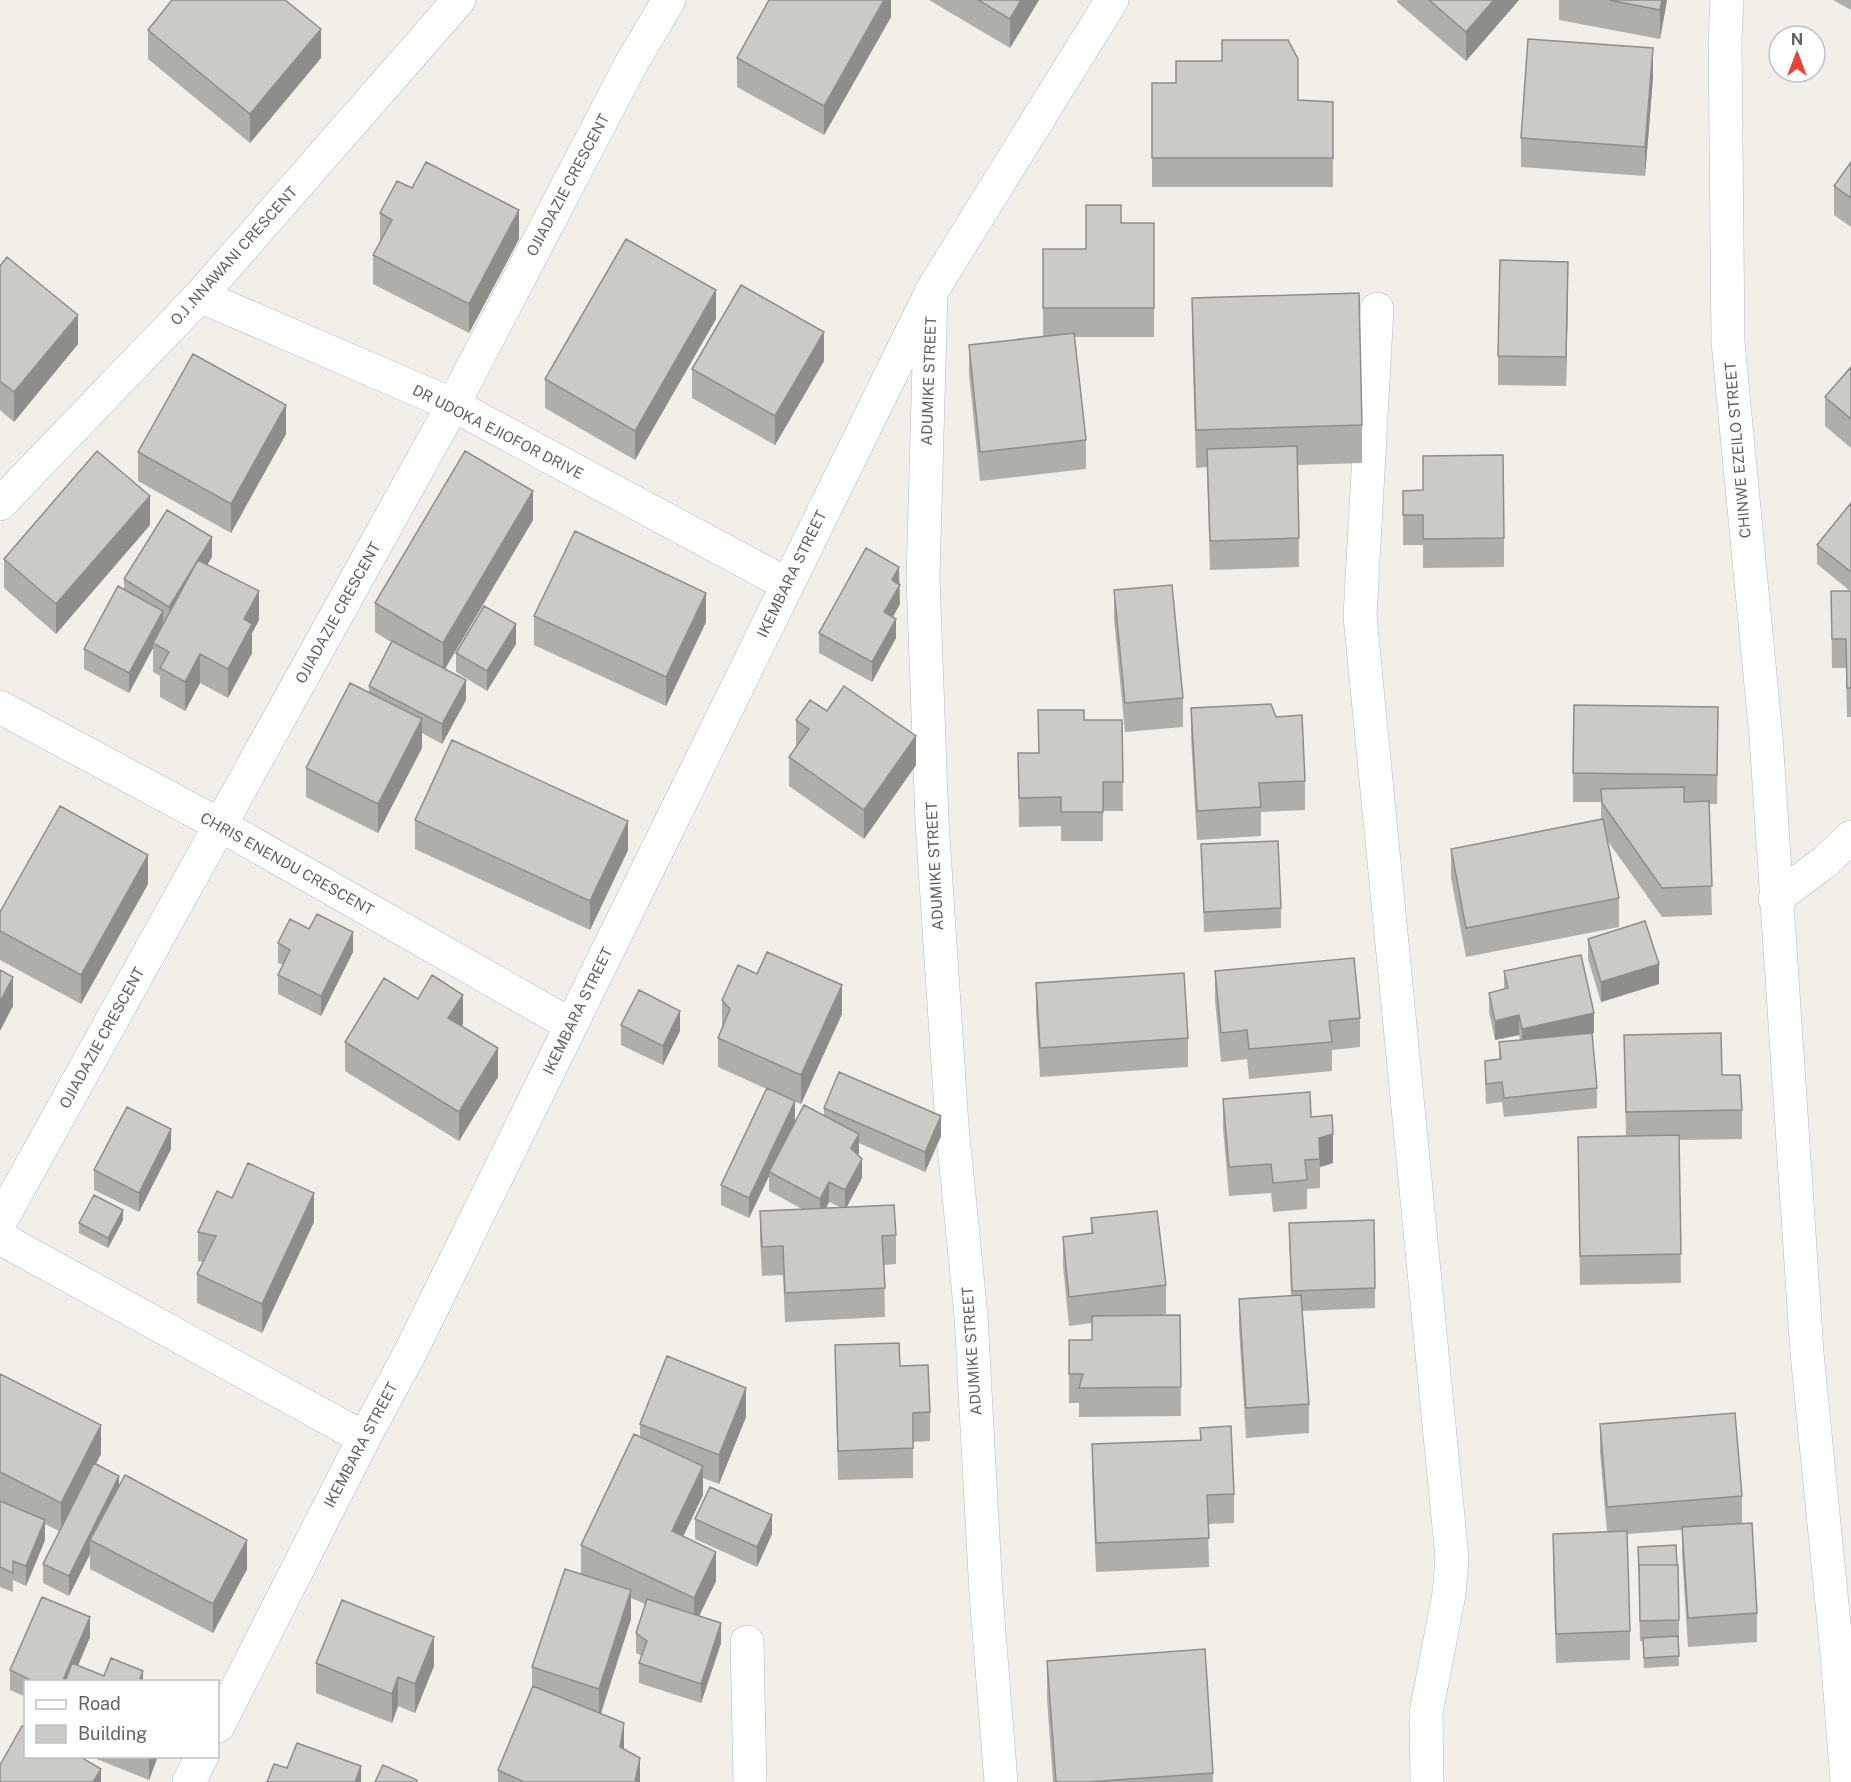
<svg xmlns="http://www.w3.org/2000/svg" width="1851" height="1782" viewBox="0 0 1851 1782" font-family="'Public Sans',sans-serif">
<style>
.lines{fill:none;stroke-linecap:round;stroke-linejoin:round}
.minor-casing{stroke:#b5b8bc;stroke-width:34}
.minor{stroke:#fff;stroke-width:33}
.wall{fill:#afaea9;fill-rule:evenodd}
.shaded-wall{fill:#8f8d8a}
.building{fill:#cccac5;stroke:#8f8d8a;stroke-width:1.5}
.labels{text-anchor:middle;stroke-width:4.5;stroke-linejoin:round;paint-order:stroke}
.street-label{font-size:15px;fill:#5f6368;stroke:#fff}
</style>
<rect width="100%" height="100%" fill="#f1efe8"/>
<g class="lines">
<defs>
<path id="minor" d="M1727,0L1725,39L1728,342L1766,737L1807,1353L1837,1654L1847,1782
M200,296L453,405L787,584
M1377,309L1360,616L1452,1558L1449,1594L1426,1713L1427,1782
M0,504L200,296L459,0
M0,707L220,825L571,1025
M1775,899L1826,861L1851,837
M0,1222L453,405L631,64L669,0
M0,1238L364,1438
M747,1642L750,1782
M218,1726L364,1438L410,1353L927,301
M189,1782L202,1756
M1001,1782L986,1594L971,1316L952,1126L932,821L923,578L931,292L1112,0"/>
</defs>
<use href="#minor" class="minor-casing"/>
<use href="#minor" class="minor"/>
</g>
<path class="wall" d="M891,0V17L824,135L737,87V58Z
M929,0H1039L1010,48Z
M1397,0H1519L1466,61L1397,2Z
M1559,0H1667L1660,39L1559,20Z
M1833,0H1851V10Z
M148,30L321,58L250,143L148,59Z
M1653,78L1645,176L1521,167V138Z
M1152,83L1298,100L1333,102V187H1152Z
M1851,162V227L1834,215V186Z
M380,213L519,239L469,333L373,284V255L380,242Z
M1121,223H1154V337H1075L1086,440V469L980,481L969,374V345L1043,337V249H1086Z
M0,266L78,344L14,422L0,410Z
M1568,291L1566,386L1498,385V356Z
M1192,298L1362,425V463L1298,465L1299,567L1210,570L1207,467L1196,468L1192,336Z
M716,319L635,460L545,408V379Z
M824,361L775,445L692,398V369Z
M1851,367V448L1825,426V397Z
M286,434L231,533L138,481V452Z
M1423,456L1504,538V567L1423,568V545H1403V491L1423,490Z
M1851,503V717H1847L1846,668H1832L1831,591H1850L1817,564V545Z
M533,520L445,669L466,700L442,744L422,733V748L378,833L306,797V768L369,692V686L391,642L375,632V603Z
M150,525L56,634L4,588V559Z
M212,557L207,565L259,620L252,633V653L228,698L200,683L185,711L160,697V676L153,672V648L129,693L84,669V649L124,590V579Z
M1114,590L1183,698V727L1125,732L1114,619Z
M900,604L893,617L896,638L872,682L819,653V633Z
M534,616L706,622L666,706L534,645Z
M516,644L487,691L456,672V653Z
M1191,708L1276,717L1305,781V810L1261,812V836L1197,840L1191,738Z
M827,711L916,765L864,839L789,786V757L796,746V720Z
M1084,720H1122L1123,811H1103V841H1061V826L1019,827L1018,753H1039Z
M1718,736L1717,804H1709L1712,915L1662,917L1607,840L1619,898V927L1466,957L1451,878V849L1601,819V802H1573V773Z
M415,820L628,850L590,930L415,849Z
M1201,844L1281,908V928L1204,932Z
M148,884L81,1004L0,960V912Z
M1588,939L1659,984L1601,1002L1588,959Z
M278,943L353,952L321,1016L278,994V975L283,965L278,963Z
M1215,971L1360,1018V1047L1332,1050V1071L1249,1079L1247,1059L1221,1062L1215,1000Z
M1504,971L1594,1033L1592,1034L1597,1088V1108L1504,1117L1502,1102L1486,1104L1485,1081V1061L1499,1060V1042L1520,1040L1519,1035L1495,1040L1489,1012V993L1504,989Z
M1036,983L1188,1038V1067L1040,1077L1036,1012Z
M722,1000L842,1014L801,1104L795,1102V1121L788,1135L824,1116V1108L941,1136L925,1172L859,1143L858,1155L862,1178L847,1207L896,1235V1264L884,1265L885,1317L785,1322L783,1275L762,1276L760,1240V1211L802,1209L769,1191V1176L749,1218L721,1205V1185L767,1089L718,1067V1038L722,1027ZM829,1202L840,1207L826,1208Z
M463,1024L461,1026L498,1077L459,1141L345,1071V1042Z
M621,1025L680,1031L663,1065L621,1045Z
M1624,1035L1722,1075L1742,1110V1139L1679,1140L1681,1283L1580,1285L1578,1137L1626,1136Z
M1223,1099L1311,1117L1333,1163L1320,1167V1188L1307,1189V1209L1273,1212L1271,1193L1229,1196L1223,1128Z
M171,1149L139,1212L94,1190V1170Z
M232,1198L314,1222L262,1333L197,1303V1274L203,1262L198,1261V1232Z
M1091,1218L1166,1285V1314L1157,1316L1180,1315L1181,1416L1079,1417V1403H1069V1340H1092V1323L1069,1326L1063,1266V1237L1091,1234Z
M123,1220L108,1248L79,1233V1223Z
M1289,1223L1375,1288V1308L1302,1311L1309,1404V1433L1246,1438L1239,1328V1299L1291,1296Z
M835,1345L900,1366L930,1412V1441L913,1442V1478L838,1480Z
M0,1374L101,1454L96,1464L119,1485L247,1569L213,1633L90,1569V1554L69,1596L43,1583V1564L59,1531L45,1524V1540L26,1586L13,1580V1592L0,1587Z
M746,1417L719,1484L703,1478V1495L683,1536L716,1581L699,1616L721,1643L701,1703L639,1683V1663L642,1656L636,1653V1633L645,1604L631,1598V1619L601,1714L624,1750L640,1782H498V1770L532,1688V1667L581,1574V1545L640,1436V1424Z
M1600,1424L1742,1496V1523L1757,1613V1642L1688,1647L1682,1556V1530L1627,1534L1630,1631V1660L1556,1663L1553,1563V1534L1607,1532L1600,1453Z
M1200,1428L1234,1494V1523L1208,1524L1209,1567L1096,1572L1092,1473V1444L1200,1440Z
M695,1519L772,1534L757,1567L695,1539Z
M1638,1547L1679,1620V1639H1678L1679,1666L1644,1668L1643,1641H1640Z
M90,1637L78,1666L104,1676L143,1682H26V1697L10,1690V1670Z
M1047,1661L1213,1773V1782H1053L1047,1699Z
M316,1663L434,1666L415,1713L398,1706L392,1723L316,1693Z
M89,1756H158L149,1780Z"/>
<path class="shaded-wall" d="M884,0H891V17L824,135V106Z
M1021,0H1039L1010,48V19Z
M1494,0H1519L1466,61V32Z
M1662,0H1667L1660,39V10Z
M321,29V58L250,143V114Z
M1653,48V78L1645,176V147Z
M519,210V239L469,333V304Z
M1568,262V291L1566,386V357Z
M716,290V319L635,460V431Z
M78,315V344L14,422V392Z
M824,332V361L775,445V416Z
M286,405V434L231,533V504Z
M533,491V520L443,672V643Z
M150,496V525L56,634V604Z
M212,537V557L169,627V607Z
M899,567L900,604L884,632V612L892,580Z
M259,591V620L252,633V653L228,698V669L244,619Z
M706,593V622L666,706V677Z
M163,611V631L153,643V648L129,693V673Z
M896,619V638L872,682V662Z
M516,624V644L487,691V671Z
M200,654V683L185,711V682Z
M466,680V700L442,744V724Z
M422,719V748L378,833V804Z
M916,736V765L864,839V810Z
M628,821V850L590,930V901Z
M148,855V884L81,1004V975Z
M353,932V952L321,1016V996Z
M1659,964V984L1601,1002V982Z
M13,977V1006L0,1031V1002Z
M842,985V1014L801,1104V1075Z
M463,995V1024L448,1047V1018Z
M680,1011V1031L663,1065V1046Z
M1594,1013V1033L1522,1049V1029Z
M1519,1015V1035L1495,1040V1021Z
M498,1048V1077L459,1141V1112Z
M795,1101V1121L770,1173L769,1172V1176L749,1218V1198Z
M941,1116V1136L925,1172V1152Z
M171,1129V1149L139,1212V1193Z
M859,1134V1153L851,1168V1148Z
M1333,1134V1163L1320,1167L1319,1138Z
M862,1159V1178L845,1210V1190Z
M829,1182V1202L820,1218V1199Z
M314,1193V1222L262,1333V1304Z
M123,1210V1220L108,1248V1238Z
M746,1388V1417L719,1484V1455Z
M101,1425V1454L61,1532V1503Z
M703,1466V1495L672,1560V1531Z
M119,1476V1496L90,1540V1554L69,1596V1576Z
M772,1515V1534L757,1567V1547Z
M45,1520V1540L26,1586V1566Z
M247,1540V1569L213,1633V1604Z
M716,1552V1581L694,1627V1598Z
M631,1590V1619L599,1718V1689Z
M90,1617V1637L71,1682H62Z
M721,1623V1643L701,1703V1684Z
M434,1637V1666L415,1713V1684Z
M143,1671V1682H139Z
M398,1677V1706L392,1723V1694Z
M624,1723V1752L620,1747Z
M149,1756H158L149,1780Z
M640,1758V1782H635Z
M361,1766V1782H355Z
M101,1769V1782H93Z"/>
<path class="building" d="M172,0H285L321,29L250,114L148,30Z
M769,0H884L824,106L737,58Z
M978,0H1021L1010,19Z
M1429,0H1494L1466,32Z
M1609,0H1662L1660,10Z
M1528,39L1653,48L1645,147L1521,138Z
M1222,40H1288L1298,59V100L1333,102V158H1152V83H1176V61H1222Z
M426,162L519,210L469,304L373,255L392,220L380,213L397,181L412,188Z
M1851,162V198L1834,186Z
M1086,205H1121V223H1154V308H1043V249H1086Z
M626,239L716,290L635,431L545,379Z
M7,257L78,315L14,392L0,381V266Z
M1500,260L1568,262L1566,357L1498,356Z
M741,285L824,332L775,416L692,369Z
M1359,293L1362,425L1196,430L1192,298Z
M1074,333L1086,440L980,452L969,345Z
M193,354L286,405L231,504L138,452Z
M1851,367V419L1825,397Z
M1297,446L1299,538L1210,541L1207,449Z
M97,451L150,496L56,604L4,559Z
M465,451L533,491L443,643L375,603Z
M1503,455L1504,538L1423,539V515H1403V491L1423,490V456Z
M1851,503V572L1817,545Z
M167,510L212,537L169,607L124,579Z
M575,531L706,593L666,677L534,616Z
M866,548L899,567L892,580L900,585L884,612L896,619L872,662L819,633Z
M198,560L259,591L244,619L252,624L228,669L200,654L185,682L160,668L169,652L153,643Z
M1172,585L1183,698L1125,703L1114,590Z
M118,586L163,611L129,673L84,649Z
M1831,591H1851V688H1847L1846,639H1832Z
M484,606L516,624L487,671L456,653Z
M392,641L466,680L442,724L369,686Z
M350,683L422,719L378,804L306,768Z
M844,686L916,736L864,810L789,757L809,729L796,720L810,700L827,711Z
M1271,704L1276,717L1302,715L1305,781L1259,783L1261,807L1197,811L1191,708Z
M1574,705L1718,707L1717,775L1573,773Z
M1038,710H1084V720H1122L1123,782H1103V812H1061V797L1019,798L1018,753H1039Z
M452,740L628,821L590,901L415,820Z
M1684,787V802L1709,801L1712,886L1662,888L1602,803L1601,789Z
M60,806L148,855L81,975L0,931V912Z
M1603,819L1619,898L1466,928L1451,849Z
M1278,841L1281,908L1204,912L1201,844Z
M317,914L353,932L321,996L278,975L290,950L278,943L290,919L309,929Z
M1645,921L1659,964L1601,982L1588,939Z
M767,952L842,985L801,1075L718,1038L730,1009L722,1000L738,965L757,974Z
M1581,955L1594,1013L1522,1029L1519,1015L1495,1021L1489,993L1508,988L1504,971Z
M1354,958L1360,1018L1329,1021L1332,1042L1249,1049L1247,1030L1221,1033L1215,971Z
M0,970L13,977L0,1002Z
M1184,973L1188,1038L1040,1048L1036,983Z
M432,975L463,995L448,1018L498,1048L459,1112L345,1042L384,978L418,999Z
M639,990L680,1011L663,1046L621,1025Z
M1592,1033L1597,1088L1504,1098L1502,1082L1486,1084L1485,1061L1501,1059L1499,1042Z
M1721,1033L1722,1075H1740L1742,1110L1626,1112L1624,1035Z
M839,1072L941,1116L925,1152L824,1108Z
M767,1088L795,1101L749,1198L721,1185Z
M1310,1092L1311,1117L1332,1115L1333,1134L1319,1138L1320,1159L1305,1160L1307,1180L1273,1183L1271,1164L1229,1167L1223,1099Z
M804,1105L859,1134L851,1148L862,1159L845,1190L829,1182L820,1199L769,1172Z
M127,1107L171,1129L139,1193L94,1170Z
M1679,1135L1681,1254L1580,1256L1578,1137Z
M248,1163L314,1193L262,1304L197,1274L216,1236L198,1232L217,1191L232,1198Z
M94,1195L123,1210L108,1238L79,1223Z
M894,1205L896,1235L882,1236L885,1288L785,1293L783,1246L762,1247L760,1211Z
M1157,1211L1166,1285L1069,1297L1063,1237L1093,1233L1091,1218Z
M1374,1220L1375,1288L1292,1291L1289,1223Z
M1301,1295L1309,1404L1246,1408L1239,1299Z
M1180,1315L1181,1387L1079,1388L1083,1374H1069V1340H1092V1316Z
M899,1343L900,1366L928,1365L930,1412L913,1413V1448L838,1451L835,1345Z
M667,1356L746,1388L719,1455L640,1424Z
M0,1374L101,1425L61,1503L0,1472Z
M1735,1413L1742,1496L1607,1507L1600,1424Z
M1231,1426L1234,1494L1207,1495L1209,1538L1096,1543L1092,1444L1201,1440L1200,1428Z
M634,1434L703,1466L672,1531L716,1552L694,1598L581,1545Z
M94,1463L119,1476L69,1576L43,1564Z
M125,1475L247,1540L213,1604L90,1540Z
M710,1487L772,1515L757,1547L695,1519Z
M0,1501L45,1520L26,1566L13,1561V1573L0,1567Z
M1752,1523L1757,1613L1688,1618L1682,1527Z
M1627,1531L1630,1631L1556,1634L1553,1534Z
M1676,1545L1677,1565H1639V1570L1638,1547Z
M1639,1565H1678L1679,1620L1640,1621Z
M565,1569L631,1590L599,1689L532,1667Z
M42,1597L90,1617L62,1682H35L10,1670Z
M647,1599L721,1623L701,1684L639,1663L647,1641L636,1633Z
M342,1600L434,1637L415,1684L398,1677L392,1694L316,1663Z
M1678,1636L1679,1656L1644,1658L1643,1638Z
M1205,1649L1213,1773L1088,1782H1056L1047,1661Z
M111,1658L143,1671L139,1682H65L72,1663L104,1676Z
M533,1686L624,1723L620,1747L640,1758L635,1782H524L498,1770Z
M22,1726L26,1727V1756H79L101,1769L93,1782H0V1765Z
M297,1743L361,1766L355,1782H267L274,1764L287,1768Z
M383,1765L417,1780L416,1782H375Z"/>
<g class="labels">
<g class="street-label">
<text transform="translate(568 185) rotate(-62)" y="5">OJIADAZIE CRESCENT</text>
<text transform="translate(234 256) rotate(-48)" y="5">O.J .NNAWANI CRESCENT</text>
<text transform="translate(929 381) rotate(-88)" y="5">ADUMIKE STREET</text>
<text transform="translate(498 432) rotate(27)" y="5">DR UDOKA EJIOFOR DRIVE</text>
<text transform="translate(1738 450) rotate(-95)" y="5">CHINWE EZEILO STREET</text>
<text transform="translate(792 574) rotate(-64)" y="5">IKEMBARA STREET</text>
<text transform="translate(338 613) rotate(-61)" y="5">OJIADAZIE CRESCENT</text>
<text transform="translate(287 864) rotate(29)" y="5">CHRIS ENENDU CRESCENT</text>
<text transform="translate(935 866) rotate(-93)" y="5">ADUMIKE STREET</text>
<text transform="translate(578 1011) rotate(-64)" y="5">IKEMBARA STREET</text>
<text transform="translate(102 1038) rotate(-61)" y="5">OJIADAZIE CRESCENT</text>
<text transform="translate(972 1351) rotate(-94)" y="5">ADUMIKE STREET</text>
<text transform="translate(361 1445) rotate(-62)" y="5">IKEMBARA STREET</text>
</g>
</g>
<rect x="24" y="1680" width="195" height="78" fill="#ffffff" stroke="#bfc1c3" stroke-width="1.5"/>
<rect x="36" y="1700" width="30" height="9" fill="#ffffff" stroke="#bfc1c3" stroke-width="1.5"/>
<text x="78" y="1710" font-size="18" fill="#5f6368">Road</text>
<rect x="36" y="1725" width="30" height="18" fill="#cccac5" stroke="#bfc1c3" stroke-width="1.5"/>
<text x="78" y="1740" font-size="18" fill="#5f6368">Building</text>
<g transform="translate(1797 54)"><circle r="28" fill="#ffffff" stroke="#bfc1c3" stroke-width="1.5"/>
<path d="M0-4.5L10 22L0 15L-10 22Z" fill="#ea4335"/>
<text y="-9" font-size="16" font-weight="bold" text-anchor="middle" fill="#5f6368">N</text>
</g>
</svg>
